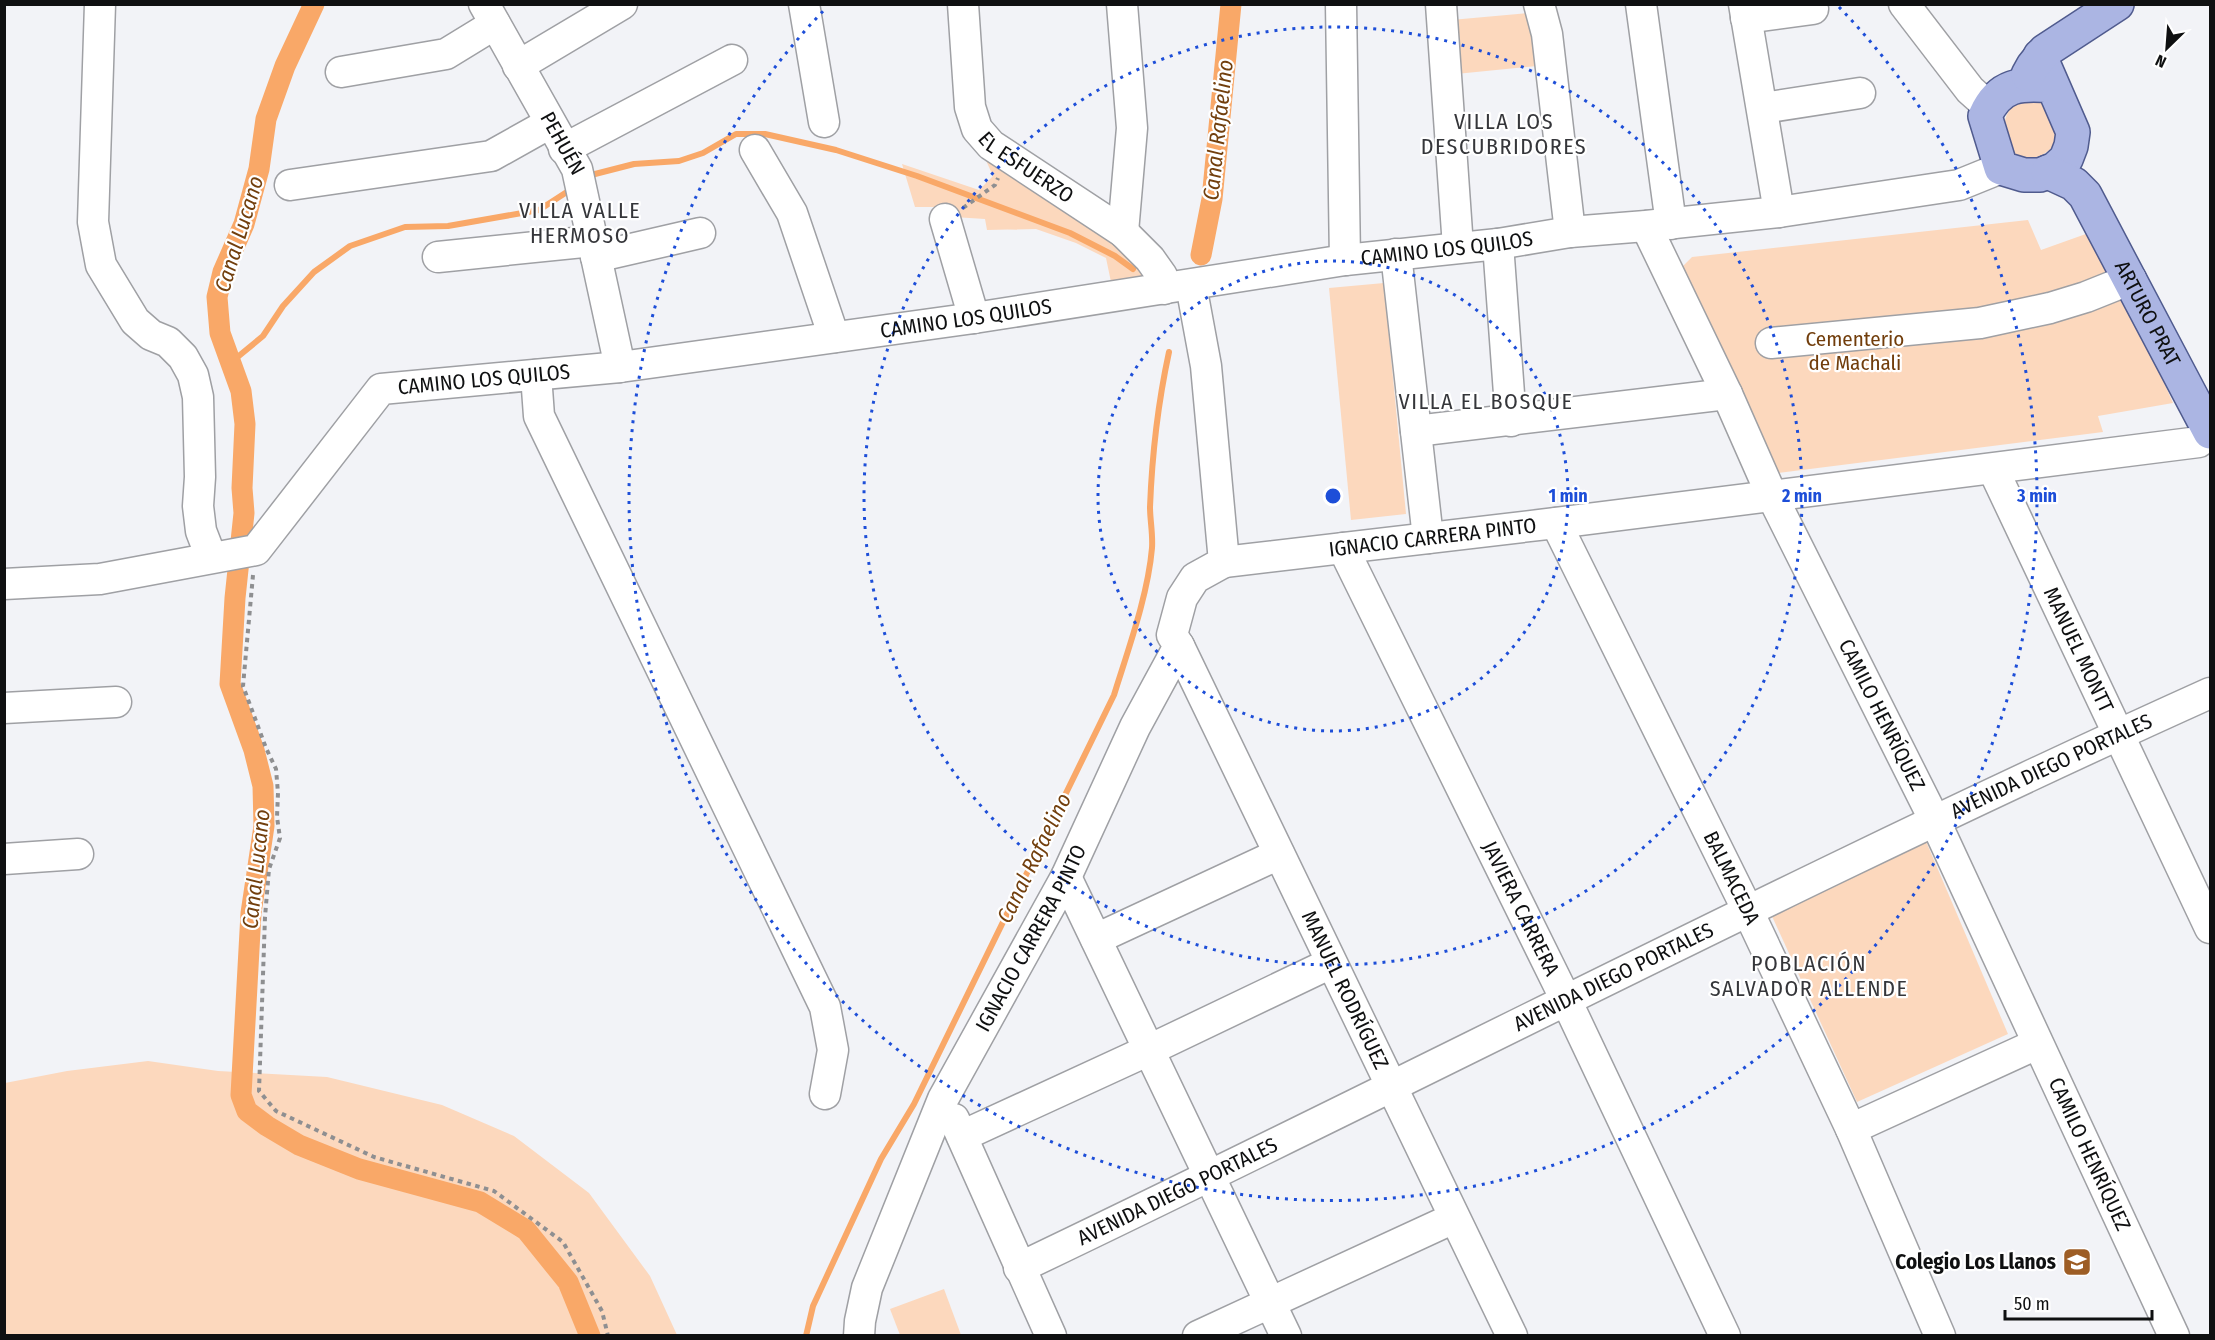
<svg xmlns="http://www.w3.org/2000/svg" width="2215" height="1340" font-family="'Fira Sans Condensed',sans-serif">
  <style>
    .green { fill: #fcd8bd }
    .lines { fill: none; stroke-linecap: round; stroke-linejoin: round }
    .stream { stroke: #f9a868; stroke-width: 6 }
    .canal { stroke: #f9a868; stroke-width: 21 }
    .minor-casing { stroke: #9fa0a4; stroke-width: 33 }
    .major-casing { stroke: #505b8e; stroke-width: 36 }
    .path { stroke: #8e8f91; stroke-width: 4; stroke-dasharray: 4.5 4.5; stroke-linecap: butt }
    .minor { stroke: #fff; stroke-width: 30 }
    .major { stroke: #abb5e3; stroke-width: 33 }
    .ring { fill: none; stroke: #1d4ed8; stroke-width: 3; stroke-dasharray: 3 6 }
    .labels { text-anchor: middle; dominant-baseline: central; stroke-width: 4.5; stroke-linejoin: round; paint-order: stroke }
    .street-label { font-size: 21px; fill: #0f1011; stroke: #fff }
    .park-label { font-size: 21px; fill: #713d0b; stroke: #fff }
    .poi-label { font-size: 21px; font-weight: bold; fill: #0f1011; stroke: #fff; text-anchor: end }
    .neighbourhood-label { font-size: 22px; letter-spacing: 1.5px; fill: #35363a; stroke: #fff }
    .water-label { font-size: 22px; font-style: italic; fill: #723f0d; stroke: #fff }
    .centre { fill: #1d4ed8; stroke: #fff; stroke-width: 3 }
    .ring-label { font-size: 18px; text-anchor: middle; font-weight: bold; fill: #1d4ed8; stroke: #fff; stroke-width: 4.5; stroke-linejoin: round; paint-order: stroke }
  </style>
  <rect width="100%" height="100%" fill="#f2f3f7"/>
  <g class="green">
    <path d="M1530 13 1537 66 1456 74 1451 20Z"/>
    <path d="M2022 99 2038 100 2053 110 2057 141C2046 158 2032 159 2013 160 2004 136 1996 115 2022 99Z"/>
    <path d="M980 147 1126 248 1149 281 1111 282 1106 258 1076 243 1036 229 987 230 985 219 938 216 934 207H915L902 164 979 190 993 176Z"/>
    <path d="M2028 220 2041 250 2097 230 2173 403 2098 416 2103 432 1778 473 1681 268 1692 257Z"/>
    <path d="M1384 283 1406 514 1351 520 1329 288Z"/>
    <path d="M1925 839 2008 1034 1857 1102 1771 914Z"/>
    <path d="M148 1061 218 1071 327 1077 442 1105 514 1136 589 1193 650 1276 677 1335H5V1083L67 1071Z"/>
    <path d="M944 1289 961 1335H900L890 1309Z"/>
  </g>
  <g class="lines">
    <g class="stream">
      <path d="M587 179 595 174 634 164 679 161 703 153 736 134H765L836 150 917 176 1070 233 1115 256 1133 269"/>
      <path d="M229 364 263 336 283 306 314 272 350 246 405 227 448 226 539 210 573 188"/>
      <path d="M806 1336 813 1306 881 1159 914 1104 1114 695C1128 650 1148 595 1152 548 1153 534 1150 520 1150 507 1152 455 1158 403 1169 352"/>
    </g>
    <g class="canal">
      <path d="M314 4 285 66 266 119 259 169 244 224 223 272 217 297 220 333 241 391 245 424 242 488 244 513 235 598 230 684 254 750 263 786 264 826 251 913 241 1095 247 1111 267 1126 299 1145 359 1169 480 1202 526 1230 568 1282 590 1336"/>
      <path d="M1201 255 1212 199 1231 4"/>
    </g>
    <g class="minor-casing">
      <g id="minor">
        <path d="M100 4 93 222 101 265 135 321 151 335 168 342 183 357 193 375 198 397 200 477 198 506 201 531 211 557"/>
        <path id="s1" d="M484 4 577 169 620 367"/>
        <path d="M804 4 824 122"/>
        <path id="s2" d="M963 4 970 107 977 129 991 145 1123 232 1150 259 1162 276 1164 289"/>
        <path d="M1122 4 1132 128 1123 232"/>
        <path d="M1341 4 1345 260"/>
        <path d="M1441 4 1458 247"/>
        <path d="M1539 4 1547 34 1570 232"/>
        <path d="M1641 4 1671 224"/>
        <path d="M1744 4 1779 212"/>
        <path d="M1904 4 1970 90 1989 107"/>
        <path d="M1746 18 1813 9"/>
        <path d="M518 66 622 4"/>
        <path d="M341 72 446 54 495 24"/>
        <path d="M1763 108 1860 93"/>
        <path d="M564 149 732 60"/>
        <path d="M755 150 792 213 834 337"/>
        <path d="M290 185 491 156 550 123"/>
        <path d="M945 219 974 318"/>
        <path id="s3" d="M1646 226 1727 394 1772 496 1935 821 2174 1336"/>
        <path d="M1498 244 1511 421"/>
        <path d="M1396 254 1428 538"/>
        <path d="M438 257 593 241"/>
        <path d="M596 257 700 233"/>
        <path d="M1771 343 1980 323 2050 308 2086 297 2131 279"/>
        <path d="M536 375 539 416 825 1007 833 1050 825 1094"/>
        <path d="M1416 431 1727 394"/>
        <path id="s4" d="M1993 469 2210 928"/>
        <path id="s5" d="M1556 523 1748 911 1851 1129 1940 1336"/>
        <path id="s6" d="M1343 548 1566 1000 1725 1336"/>
        <path id="s7" d="M1224 562 1556 523 2199 442 2210 432"/>
        <path id="s8" d="M4 584 100 579 256 550 381 389 620 367 974 318 1345 260 1498 244 1570 232 1646 226 1779 212 1959 185 2001 168"/>
        <path id="s9" d="M1179 646 1512 1336"/>
        <path d="M4 708 116 702"/>
        <path d="M4 859 78 854"/>
        <path d="M1066 877 1286 1336"/>
        <path d="M1096 939 1279 854"/>
        <path d="M954 1119 1051 1336"/>
        <path d="M1851 1129 2037 1044"/>
        <path d="M962 1136 1149 1050 1331 963"/>
        <path id="s10" d="M1019 1268C1417 1078 1808 874 2210 693"/>
        <path id="s11" d="M859 1336 860 1321 867 1288 943 1099 1066 877 1135 727 1179 646 1172 635 1182 598 1195 578 1224 562 1206 366 1191 285"/>
        <path d="M1198 1336 1454 1218"/>
      </g>
    </g>
    <g class="major-casing">
      <g id="major">
        <path d="M2040 56 2073 132 2071 146 2066 159 2055 169 2040 175H2024L2001 168 1985 116C1999 84 2021 83 2052 86"/>
        <path d="M2028 75 2033 66 2045 51 2117 4"/>
        <path id="s12" d="M2048 172 2074 184 2085 195 2210 432"/>
      </g>
    </g>
    <g class="path">
      <path d="M963 208 995 185 998 178"/>
      <path d="M253 575 243 686 266 748 276 769 278 793 277 817 280 838 269 869 265 917 259 1091 276 1111 374 1157 494 1191 563 1242 602 1311 608 1336"/>
    </g>
    <use href="#minor" class="minor"/>
    <use href="#major" class="major"/>
  </g>
  <g class="ring">
    <circle cx="1333" cy="496" r="235"/>
    <circle cx="1333" cy="496" r="469"/>
    <path d="M1839 7A704 704 0 1 1 827 7"/>
  </g>
  <defs>
    <g id="school-square" transform="scale(1.5)"><rect x="-9" y="-9" width="18" height="18" rx="4" fill="#9d5d25" stroke="#fff"/><path d="M0-5L7-2L0 1L-7-2ZM-4 1L0 2.5L4 1V4Q0 6-4 4Z" fill="#fff"/></g>
  </defs>
  <g fill-rule="evenodd">
    <use href="#school-square" x="2077" y="1262"/>
  </g>
  <g class="labels">
    <g class="street-label">
      <text stroke="none"><textPath href="#s1" startOffset="160">PEHUÉN</textPath></text>
      <text stroke="none"><textPath href="#s2" startOffset="189">EL ESFUERZO</textPath></text>
      <text stroke="none"><textPath href="#s8" startOffset="1534">CAMINO LOS QUILOS</textPath></text>
      <text stroke="none"><textPath href="#s12" startOffset="178">ARTURO PRAT</textPath></text>
      <text stroke="none"><textPath href="#s8" startOffset="1048">CAMINO LOS QUILOS</textPath></text>
      <text stroke="none"><textPath href="#s8" startOffset="562">CAMINO LOS QUILOS</textPath></text>
      <text stroke="none"><textPath href="#s7" startOffset="210">IGNACIO CARRERA PINTO</textPath></text>
      <text stroke="none"><textPath href="#s4" startOffset="200">MANUEL MONTT</textPath></text>
      <text stroke="none"><textPath href="#s3" startOffset="543">CAMILO HENRÍQUEZ</textPath></text>
      <text stroke="none"><textPath href="#s10" startOffset="1148">AVENIDA DIEGO PORTALES</textPath></text>
      <text stroke="none"><textPath href="#s5" startOffset="396">BALMACEDA</textPath></text>
      <text stroke="none"><textPath href="#s6" startOffset="402">JAVIERA CARRERA</textPath></text>
      <text stroke="none"><textPath href="#s11" startOffset="436">IGNACIO CARRERA PINTO</textPath></text>
      <text stroke="none"><textPath href="#s10" startOffset="662">AVENIDA DIEGO PORTALES</textPath></text>
      <text stroke="none"><textPath href="#s9" startOffset="382">MANUEL RODRÍGUEZ</textPath></text>
      <text stroke="none"><textPath href="#s3" startOffset="1029">CAMILO HENRÍQUEZ</textPath></text>
      <text stroke="none"><textPath href="#s10" startOffset="176">AVENIDA DIEGO PORTALES</textPath></text>
    </g>
    <g class="park-label">
      <text x="1855" y="339">Cementerio<tspan x="1855" dy="24">de Machali</tspan></text>
    </g>
    <g class="poi-label">
      <text x="2056" y="1262">Colegio Los Llanos</text>
    </g>
    <g class="neighbourhood-label">
      <text x="1504" y="121">VILLA LOS<tspan x="1504" dy="25">DESCUBRIDORES</tspan></text>
      <text x="580" y="210">VILLA VALLE<tspan x="580" dy="25">HERMOSO</tspan></text>
      <text x="1486" y="401">VILLA EL BOSQUE</text>
      <text x="1809" y="963">POBLACIÓN<tspan x="1809" dy="25">SALVADOR ALLENDE</tspan></text>
    </g>
    <g class="water-label">
      <text transform="translate(1218 130) rotate(-84)">Canal Rafaelino</text>
      <text transform="translate(239 234) rotate(-73)">Canal Lucano</text>
      <text transform="translate(1034 858) rotate(-64)">Canal Rafaelino</text>
      <text transform="translate(256 869) rotate(-84)">Canal Lucano</text>
    </g>
  </g>
  <circle cx="1333" cy="496" r="9" class="centre"/>
  <g class="ring-label">
    <text x="1568" y="502">1 min</text>
    <text x="1802" y="502">2 min</text>
    <text x="2037" y="502">3 min</text>
  </g>
  <rect width="2215" height="1340" fill="none" stroke="#0f1011" stroke-width="12"/>
  <g transform="translate(2167 48) rotate(205)" stroke="#ffffff" stroke-width="4.5" paint-order="stroke">
  <path d="M0-4.5L10 22L0 15L-10 22Z" fill="#0f1011"/>
  <text y="-9" font-size="16" font-weight="bold" text-anchor="middle" fill="#0f1011">N</text>
  </g>
  <path d="M2005 1310v9h147v-9" fill="none" stroke="#0f1011" stroke-width="3"/>
  <text x="2014" y="1310" font-size="18" fill="#0f1011" stroke="#ffffff" stroke-width="4.5" paint-order="stroke">50 m</text>
</svg>
